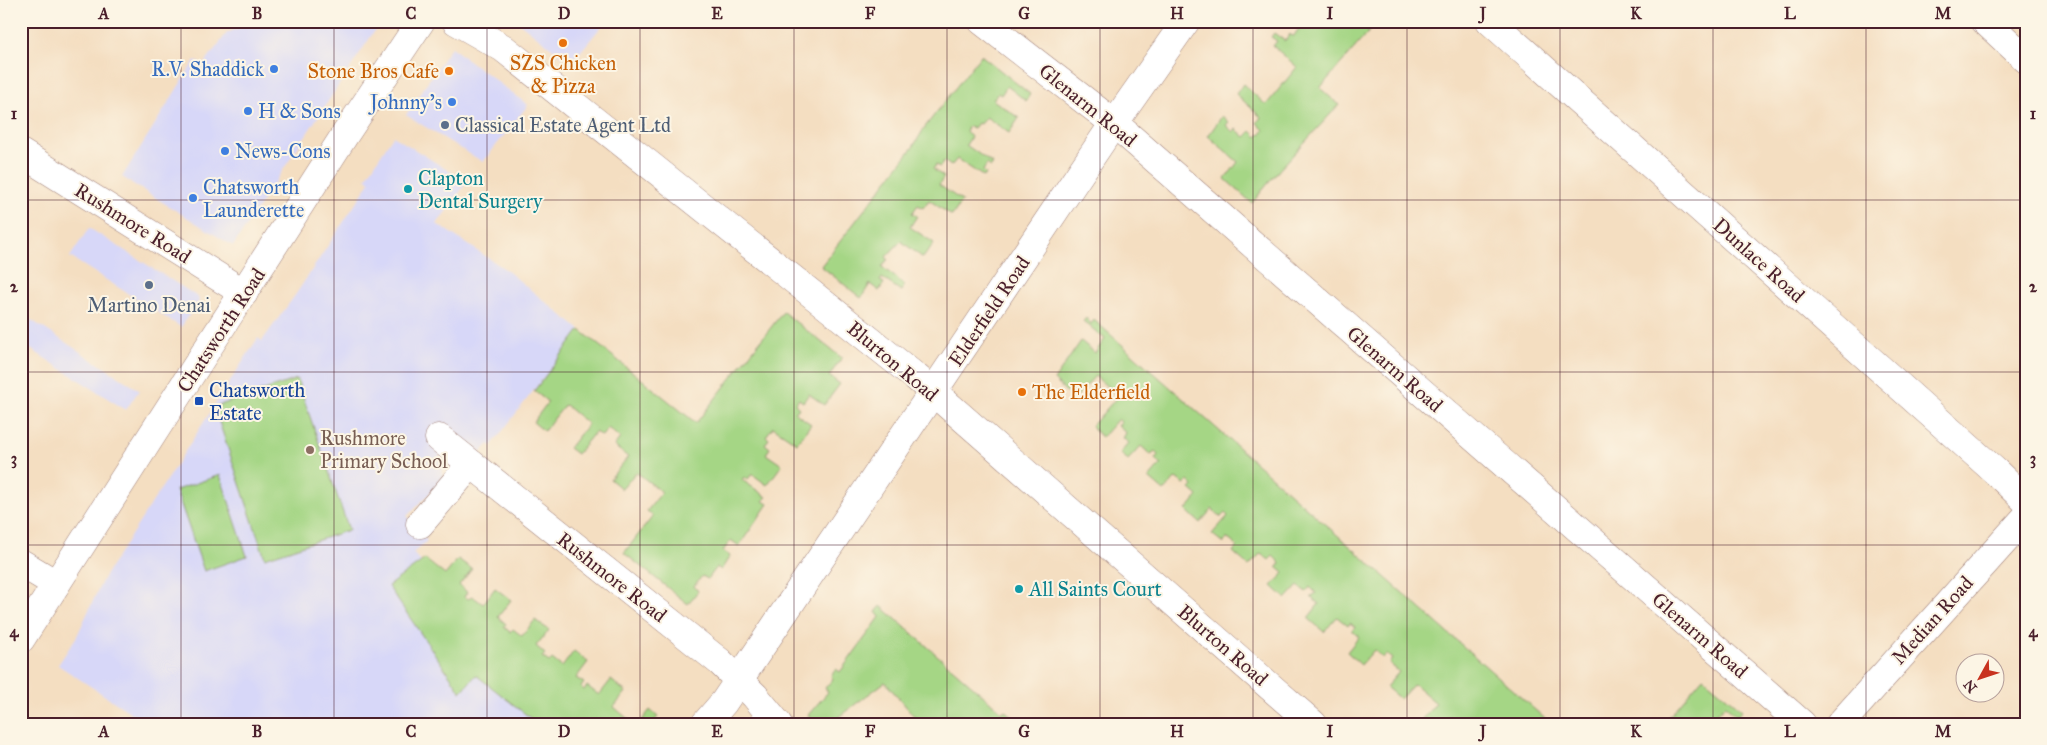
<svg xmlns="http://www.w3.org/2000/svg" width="2047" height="745" font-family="'IM FELL Great Primer',serif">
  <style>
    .built { fill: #d7d7f8 }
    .green { fill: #a5d685; stroke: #787a58 }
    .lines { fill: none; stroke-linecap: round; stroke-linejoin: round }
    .street-casing { stroke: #9f7e76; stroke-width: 29 }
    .secondary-casing { stroke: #9f7e76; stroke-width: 29 }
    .street { stroke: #fff; stroke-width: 28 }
    .secondary { stroke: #fff; stroke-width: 28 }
    .grid { fill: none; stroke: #4a1f2b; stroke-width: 1; stroke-opacity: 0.55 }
    .food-dot { fill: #e8710a; stroke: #fcf5e5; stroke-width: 2 }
    .shop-dot { fill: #3f7fe0; stroke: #fcf5e5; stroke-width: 2 }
    .service-dot { fill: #5c6f8a; stroke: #fcf5e5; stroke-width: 2 }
    .culture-dot { fill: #0f9aa8; stroke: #fcf5e5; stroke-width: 2 }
    .transit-dot { fill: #1a4fb4; stroke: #fcf5e5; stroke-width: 2 }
    .education-dot { fill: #8d6e63; stroke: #fcf5e5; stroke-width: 2 }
    .labels { text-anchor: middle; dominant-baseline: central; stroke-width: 4; stroke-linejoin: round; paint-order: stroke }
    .food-label { font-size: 20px; fill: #c56008; stroke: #fcf5e5 }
    .shop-label { font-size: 20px; fill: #366cbe; stroke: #fcf5e5; text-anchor: start }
    .street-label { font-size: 20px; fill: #4a1f2b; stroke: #fcf5e5 }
    .service-label { font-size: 20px; fill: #4e5e75; stroke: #fcf5e5; text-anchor: start }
    .culture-label { font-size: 20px; fill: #0d838f; stroke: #fcf5e5; text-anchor: start }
    .transit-label { font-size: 20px; fill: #164399; stroke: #fcf5e5; text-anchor: start }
    .education-label { font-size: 20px; fill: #785e54; stroke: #fcf5e5; text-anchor: start }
    .neatline { fill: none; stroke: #4a1f2b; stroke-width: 2 }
    .grid-label { font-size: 16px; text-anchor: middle; font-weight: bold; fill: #4a1f2b }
  </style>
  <rect width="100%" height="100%" fill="#fcf5e5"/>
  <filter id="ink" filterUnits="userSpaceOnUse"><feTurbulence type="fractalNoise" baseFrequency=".02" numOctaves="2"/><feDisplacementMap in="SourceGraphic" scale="10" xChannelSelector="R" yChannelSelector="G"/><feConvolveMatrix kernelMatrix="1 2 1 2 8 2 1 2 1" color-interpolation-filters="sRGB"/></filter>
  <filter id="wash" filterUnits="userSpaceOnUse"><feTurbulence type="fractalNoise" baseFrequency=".0096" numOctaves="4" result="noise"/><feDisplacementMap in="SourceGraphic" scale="20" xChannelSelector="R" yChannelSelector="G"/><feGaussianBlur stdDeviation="1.12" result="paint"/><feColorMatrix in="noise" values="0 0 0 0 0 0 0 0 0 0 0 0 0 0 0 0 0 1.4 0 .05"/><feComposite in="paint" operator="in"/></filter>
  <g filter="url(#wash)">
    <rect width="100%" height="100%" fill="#f4dec1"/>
    <g class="built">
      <path d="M255 21H381L233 246 122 177 195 60 203 65 227 33Z"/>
      <path d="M517 21H606L571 63Z"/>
      <path d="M451 47 528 105 483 162 406 115Z"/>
      <path d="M393 136 467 182 437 224 505 269 580 330 491 446 489 444 480 453 447 428 440 456 443 464 442 481 407 516 427 541 413 553 421 562 388 586 460 691 476 675 538 724H148L58 665 77 636 103 579 258 338 262 341 296 294 370 182 366 178Z"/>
      <path d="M89 228 198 297 199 301 181 327 70 257Z"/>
      <path d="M31 320 139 390 126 410 21 343V335Z"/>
    </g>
    <g class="green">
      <path d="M1299 21H1378L1320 88 1339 105 1280 169 1252 203 1225 179 1238 162 1208 136 1222 116 1229 122 1226 125 1233 132 1236 129 1245 137 1251 131 1257 137 1264 130 1257 123 1261 117 1236 94 1243 84 1266 105 1297 67 1273 46 1277 41 1271 37 1274 33 1285 41 1290 34 1293 37 1300 27 1296 25Z"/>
      <path d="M981 55 1030 94 1026 101 1007 86 1001 95 998 93 993 100 1019 118 1009 133 986 117 980 124 978 123 974 128 969 126 966 131 971 137 966 145 993 164 991 167 987 164 983 171 986 174 984 177 957 159 951 166 944 161 940 167 936 165 933 169 944 177 939 185 962 201 952 216 929 200 923 208 918 205 912 213 917 216 910 227 934 243 923 258 901 241 886 257 888 259 882 267 905 285 901 291 882 278 880 281 884 283 879 291 870 284 861 298 821 266 913 147 925 127Z"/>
      <path d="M783 312 842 358 829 376 840 384 824 405 809 394 803 402 799 399 795 404 799 408 795 413 811 424 797 443 773 427 766 436 769 439 765 444 770 448 766 454 782 465 767 485 752 474 748 479 744 477 742 480 767 497 763 501 768 504 739 546 731 540 723 551 730 556 721 570 717 567 708 579 702 576 694 586 698 591 688 604 624 553 653 516 647 511 662 492 636 472 622 489 610 479 628 457 614 446 620 438 608 428 602 436 595 432 577 454 569 448 588 424 565 405 544 431 533 422 548 402 534 391 580 330 696 423Z"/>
      <path d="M1086 318 1091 324 1094 320 1551 724H1458L1450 716 1443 724H1428L1422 719 1436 703 1414 684 1400 699 1386 687 1399 672 1389 663 1392 659 1386 654 1383 658 1374 650 1361 665 1347 652 1359 637 1352 631 1355 627 1350 623 1348 626 1337 617 1324 632 1308 618 1319 604 1311 597 1316 593 1310 587 1306 592 1298 586 1286 599 1272 586 1284 573 1277 567 1280 563 1273 556 1269 560 1261 553 1249 566 1233 552 1237 546 1227 538 1223 543 1212 534 1228 516 1225 513 1221 517 1212 509 1200 523 1186 510 1198 496 1190 489 1193 486 1188 481 1184 484 1176 478 1164 491 1149 478 1161 464 1155 459 1158 455 1155 452 1151 455 1141 446 1128 460 1120 453 1129 443 1123 438 1126 433 1118 426 1121 422 1118 419 1102 437 1091 427 1118 396 1095 376 1074 399 1054 380 1081 341 1095 353 1105 339 1083 321Z"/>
      <path d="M297 379 349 530 265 558 214 407Z"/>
      <path d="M220 475 247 556 204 571 176 490Z"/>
      <path d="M425 559 445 575 458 559 472 569 459 585 467 592 464 597 469 599 472 596 483 604 495 588 511 600 498 617 506 624 504 627 510 632 513 629 522 636 535 620 549 630 536 646 545 654 542 657 549 662 552 659 562 667 574 651 588 662 576 678 584 683 581 687 584 690 587 686 599 695 611 680 626 692 614 707 634 724H538L476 675 461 692 388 586Z"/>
      <path d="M881 606 1002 712 1005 710 1018 724H921L885 682 829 724H815L808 715 828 692 825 688 833 679 831 676 836 669 840 672 880 617 876 612Z"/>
      <path d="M1703 677 1742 710 1737 716 1725 705 1715 716 1723 724H1663Z"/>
      <path d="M650 710 658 717 655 720 659 724H639Z"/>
    </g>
  </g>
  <g filter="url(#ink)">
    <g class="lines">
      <g class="street-casing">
        <g id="street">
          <path d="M456 21 503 48 916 377 1313 724"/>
          <path d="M982 21 1115 124 1802 724"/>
          <path d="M1490 21 1996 472 2026 501"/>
          <path d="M1985 21 2026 59"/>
          <path d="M21 153 244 293"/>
          <path d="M439 438 720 662 755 696 778 724"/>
          <path d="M420 524 471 464"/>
          <path d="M21 563 56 584"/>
          <path d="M705 724 724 702 1106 135 1186 21"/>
        </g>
      </g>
      <g class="secondary-casing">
        <g id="secondary">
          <path d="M21 639 346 133 421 21"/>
          <path d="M1840 724 2026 517"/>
        </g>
      </g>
      <use href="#street" class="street"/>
      <use href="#secondary" class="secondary"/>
    </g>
  </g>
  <path class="grid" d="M181 21V724M334 21V724M487 21V724M640 21V724M794 21V724M947 21V724M1100 21V724M1253 21V724M1407 21V724M1560 21V724M1713 21V724M1866 21V724M21 200H2026M21 372H2026M21 545H2026"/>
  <g class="food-dot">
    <circle cx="563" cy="43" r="5"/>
    <circle cx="449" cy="71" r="5"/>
    <circle cx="1022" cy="392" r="5"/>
  </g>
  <g class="shop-dot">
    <circle cx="274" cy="69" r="5"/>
    <circle cx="452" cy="102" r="5"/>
    <circle cx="248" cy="111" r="5"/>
    <circle cx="225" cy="151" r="5"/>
    <circle cx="193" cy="198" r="5"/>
  </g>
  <g class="service-dot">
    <circle cx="445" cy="125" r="5"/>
    <circle cx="149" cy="285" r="5"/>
  </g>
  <g class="culture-dot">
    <circle cx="408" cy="189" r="5"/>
    <circle cx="1019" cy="589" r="5"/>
  </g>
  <rect class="transit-dot" x="194" y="396" width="10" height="10" rx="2.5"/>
  <circle class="education-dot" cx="310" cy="450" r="5"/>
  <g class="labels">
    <g class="food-label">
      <text x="563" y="63">SZS Chicken<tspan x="563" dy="23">&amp; Pizza</tspan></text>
      <text x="439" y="71" text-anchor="end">Stone Bros Cafe</text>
      <text x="1032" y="392" text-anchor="start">The Elderfield</text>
    </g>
    <g class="shop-label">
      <text x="264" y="69" text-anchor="end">R.V. Shaddick</text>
      <text x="442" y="102" text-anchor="end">Johnny's</text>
      <text x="258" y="111">H &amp; Sons</text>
      <text x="235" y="151">News-Cons</text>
      <text x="203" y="187">Chatsworth<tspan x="203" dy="23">Launderette</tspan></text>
    </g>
    <g class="street-label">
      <text transform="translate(1088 105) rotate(39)">Glenarm Road</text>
      <text transform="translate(133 223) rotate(32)">Rushmore Road</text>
      <text transform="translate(1759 260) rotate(42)">Dunlace Road</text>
      <text transform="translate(989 311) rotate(-56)">Elderfield Road</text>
      <text transform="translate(221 330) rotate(-57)">Chatsworth Road</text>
      <text transform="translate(893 361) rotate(40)">Blurton Road</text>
      <text transform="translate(1395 369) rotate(41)">Glenarm Road</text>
      <text transform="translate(612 577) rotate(38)">Rushmore Road</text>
      <text transform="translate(1932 620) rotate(-48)">Median Road</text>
      <text transform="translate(1700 635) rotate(41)">Glenarm Road</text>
      <text transform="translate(1223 645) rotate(41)">Blurton Road</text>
    </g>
    <g class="service-label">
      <text x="455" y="125">Classical Estate Agent Ltd</text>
      <text x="149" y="305" text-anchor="middle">Martino Denai</text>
    </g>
    <g class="culture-label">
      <text x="418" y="178">Clapton<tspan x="418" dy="23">Dental Surgery</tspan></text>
      <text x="1029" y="589">All Saints Court</text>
    </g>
    <g class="transit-label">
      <text x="209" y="390">Chatsworth<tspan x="209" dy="23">Estate</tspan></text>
    </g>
    <g class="education-label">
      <text x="320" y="438">Rushmore<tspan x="320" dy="23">Primary School</tspan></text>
    </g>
  </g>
  <rect width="2047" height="745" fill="none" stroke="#fcf5e5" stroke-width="55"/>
  <g transform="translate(1980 678) rotate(230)"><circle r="24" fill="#fcf5e5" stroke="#b59f9b"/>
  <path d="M0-4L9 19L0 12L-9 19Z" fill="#c8321e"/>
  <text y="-8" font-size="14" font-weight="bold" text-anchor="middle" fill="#4a1f2b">N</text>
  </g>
  <rect x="28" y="28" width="1992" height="690" class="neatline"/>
  <g class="grid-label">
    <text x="104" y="19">A</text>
    <text x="257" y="19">B</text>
    <text x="411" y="19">C</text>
    <text x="564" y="19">D</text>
    <text x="717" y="19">E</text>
    <text x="870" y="19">F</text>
    <text x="1024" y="19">G</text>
    <text x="1177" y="19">H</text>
    <text x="1330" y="19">I</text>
    <text x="1483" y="19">J</text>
    <text x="1636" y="19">K</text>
    <text x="1790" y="19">L</text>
    <text x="1943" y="19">M</text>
    <text x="14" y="119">1</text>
    <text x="2033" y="119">1</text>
    <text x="14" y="292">2</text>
    <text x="2033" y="292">2</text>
    <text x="14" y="464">3</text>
    <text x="2033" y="464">3</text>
    <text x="14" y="637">4</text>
    <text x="2033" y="637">4</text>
    <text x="104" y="737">A</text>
    <text x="257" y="737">B</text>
    <text x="411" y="737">C</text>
    <text x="564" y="737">D</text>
    <text x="717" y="737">E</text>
    <text x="870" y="737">F</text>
    <text x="1024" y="737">G</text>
    <text x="1177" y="737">H</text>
    <text x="1330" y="737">I</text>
    <text x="1483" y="737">J</text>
    <text x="1636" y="737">K</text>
    <text x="1790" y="737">L</text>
    <text x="1943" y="737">M</text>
  </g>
</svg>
